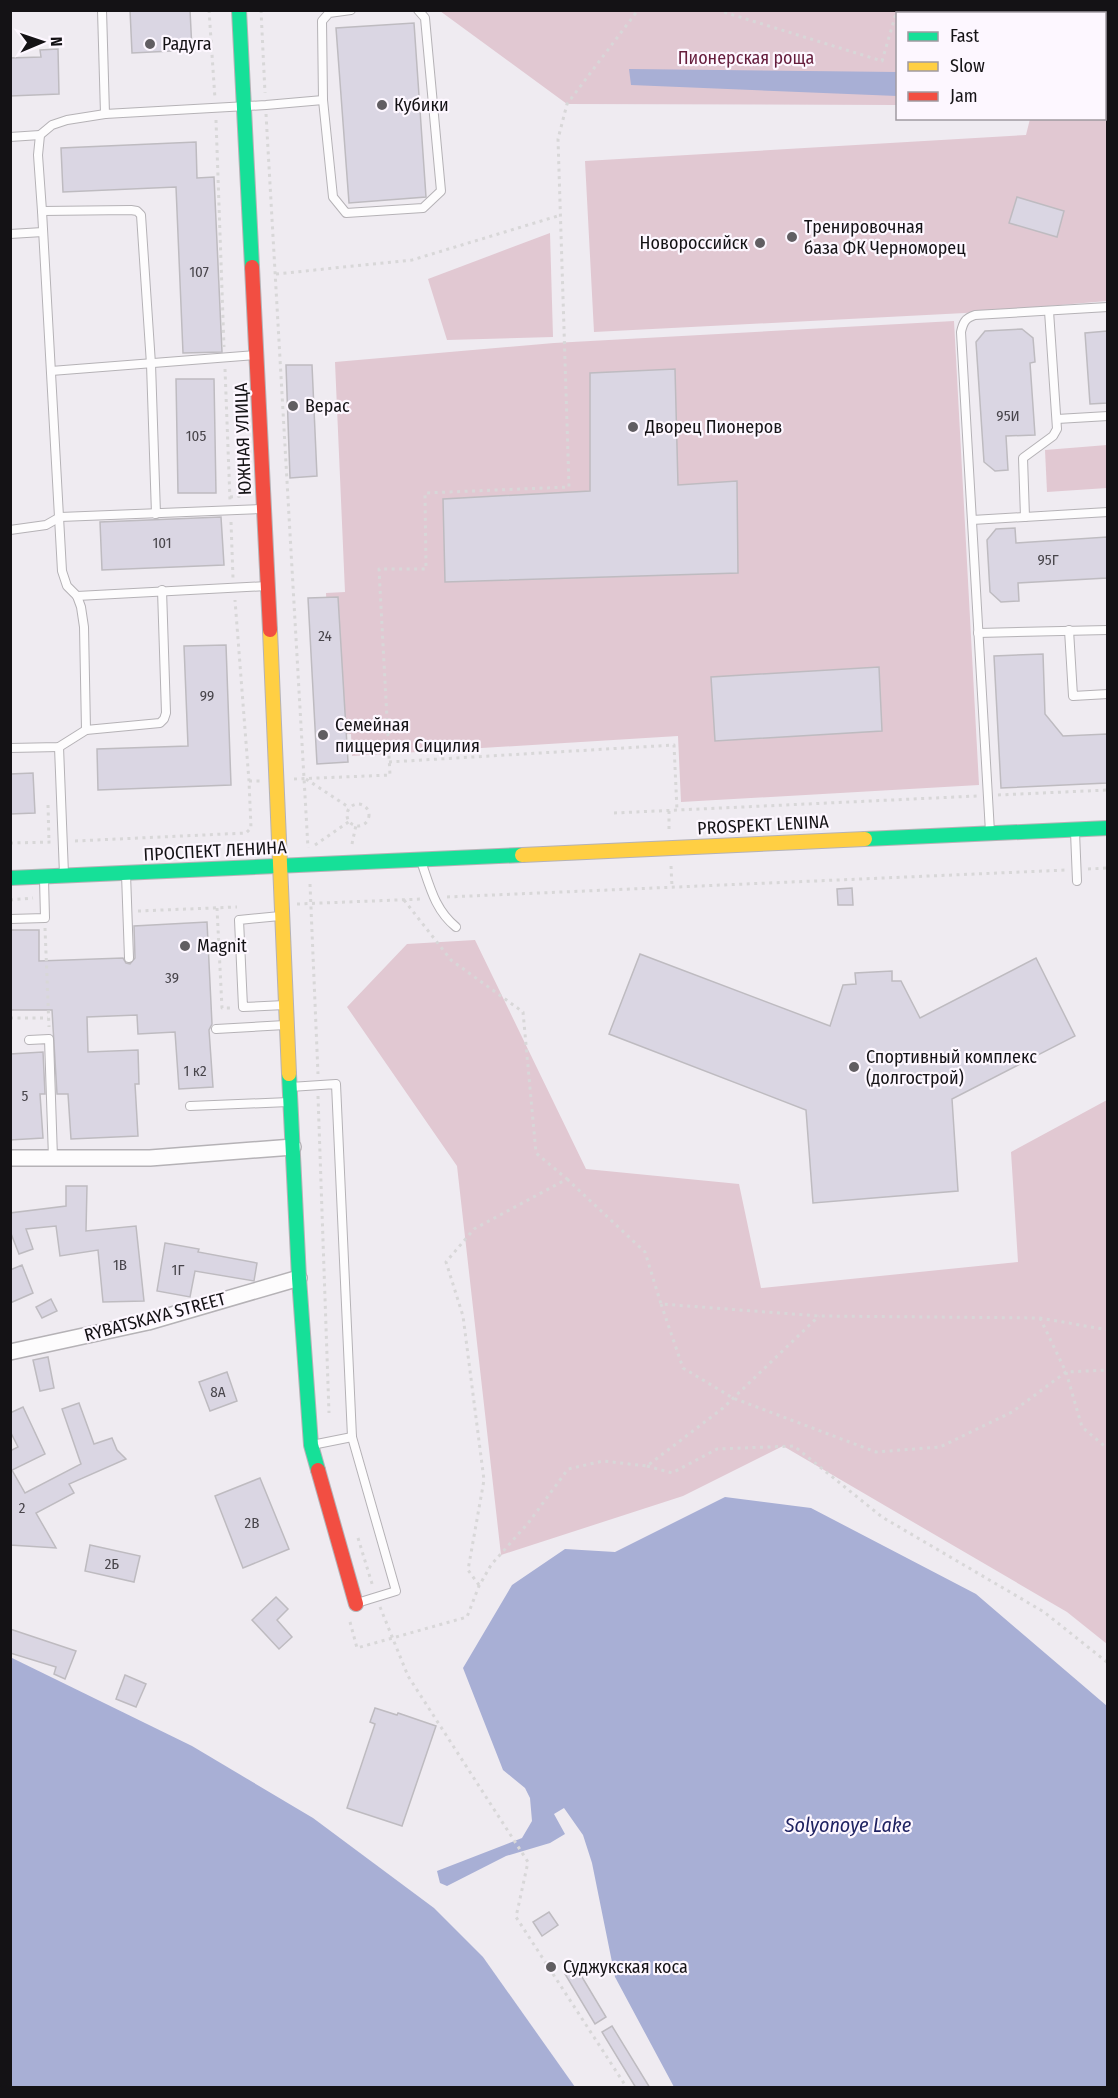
<svg xmlns="http://www.w3.org/2000/svg" width="1118" height="2098" font-family="'Fira Sans Condensed',sans-serif">
  <style>
    .green { fill: #e1c8d2 }
    .water { fill: #a8afd5 }
    .building { fill: #dad6e3; stroke: #bebbc0; stroke-width: 1.5 }
    .lines { fill: none; stroke-linecap: round; stroke-linejoin: round }
    .lane-casing { stroke: #b5b2b6; stroke-width: 10 }
    .street-casing { stroke: #b5b2b6; stroke-width: 18 }
    .fast-casing { stroke: #b5b2b6; stroke-width: 16 }
    .slow-casing { stroke: #b5b2b6; stroke-width: 16 }
    .jam-casing { stroke: #b5b2b6; stroke-width: 16 }
    .path { stroke: #d8d7d8; stroke-width: 3; stroke-dasharray: 3 4.5; stroke-linecap: butt }
    .lane { stroke: #fdfcfd; stroke-width: 8 }
    .street { stroke: #fdfcfd; stroke-width: 15 }
    .fast { stroke: #16e098; stroke-width: 14 }
    .slow { stroke: #ffcf43; stroke-width: 14 }
    .jam { stroke: #f24e42; stroke-width: 14 }
    .poi-dot { fill: #615e62; stroke: #fdf7ff; stroke-width: 2 }
    .labels { text-anchor: middle; dominant-baseline: central; stroke-width: 4.5; stroke-linejoin: round; paint-order: stroke }
    .number-label { font-size: 15px; fill: #48454b }
    .poi-label { font-size: 18px; fill: #141215; stroke: #fdf7ff; text-anchor: start }
    .park-label { font-size: 18px; fill: #651d3c; stroke: #fdf7ff }
    .street-label { font-size: 18px; fill: #141215; stroke: #fdf7ff }
    .water-label { font-size: 20px; font-style: italic; fill: #1f2261; stroke: #fdf7ff }
  </style>
  <rect width="100%" height="100%" fill="#efebf1"/>
  <g class="green">
    <path d="M440 11H1052L1051 14H898L897 105 567 104Z"/>
    <path d="M1058 11H1107V301L965 313 594 332 585 161 1026 135 1030 119 1104 118V14L1057 13Z"/>
    <path d="M550 233 553 337 447 340 428 279Z"/>
    <path d="M954 321 979 785 681 802 678 736 352 756 351 734 334 735 326 593 345 592 335 362 554 343Z"/>
    <path d="M1107 445V488L1047 492 1045 450Z"/>
    <path d="M475 940 586 1169 739 1184 761 1288 1018 1262 1011 1152 1107 1100V1644L1067 1612 783 1446 683 1496 501 1555 457 1166 347 1007 407 944Z"/>
  </g>
  <g class="water">
    <path d="M629 69 897 72V96L631 85Z"/>
    <path d="M725 1497 811 1508 976 1594 1107 1706V2087H674L615 1977 592 1863 583 1835 564 1808 554 1814 565 1834 550 1843 506 1856 447 1886 440 1883 437 1871 522 1838 532 1821 530 1798 525 1788 503 1770 463 1668 512 1585 565 1549 615 1552Z"/>
    <path d="M10 1657 192 1746 313 1818 434 1908 483 1957 575 2087H11Z"/>
  </g>
  <g class="building">
    <path d="M130 10H190L192 50 132 53Z"/>
    <path d="M414 23 426 197 349 203 336 28Z"/>
    <path d="M58 49 59 94 10 96V58L41 57 40 50Z"/>
    <path d="M196 142 197 178 214 177 222 352 183 353 176 187 63 192 61 148Z"/>
    <path d="M1017 197 1064 211 1057 237 1009 223Z"/>
    <path d="M1022 329 1033 338 1035 362 1030 363 1035 435 1006 436 1008 470 995 471 984 462 976 342 985 331Z"/>
    <path d="M1107 331V403L1090 404 1085 333Z"/>
    <path d="M286 365H312L317 476 290 478Z"/>
    <path d="M675 369 678 485 737 481 738 573 445 582 443 499 590 491V373Z"/>
    <path d="M176 379H214L216 493H178Z"/>
    <path d="M221 517 224 565 102 570 100 522Z"/>
    <path d="M1015 528 1016 543 1107 537V578L1018 583 1019 601 1001 602 990 592 987 540 996 529Z"/>
    <path d="M338 597 348 762 317 764 308 598Z"/>
    <path d="M226 645 231 785 98 790 97 749 188 746 184 646Z"/>
    <path d="M1043 654 1045 714 1063 736 1107 734V783L1001 788 994 656Z"/>
    <path d="M879 667 882 731 715 741 711 677Z"/>
    <path d="M33 773 35 813 10 814V774Z"/>
    <path d="M852 888 853 905H838L837 889Z"/>
    <path d="M207 922 212 1024 209 1030 213 1087 179 1089 175 1032 138 1034 137 1015 87 1017 88 1052 138 1050 139 1084H135L138 1136 71 1139 68 1094H57L52 1010H10V930H39V961L123 958 126 963 130 964 135 958 134 926Z"/>
    <path d="M640 954 830 1026 843 985 856 984 855 973 892 971V981H901L920 1018 1036 958 1075 1036 952 1099 958 1191 813 1203 806 1110 609 1034Z"/>
    <path d="M43 1052 45 1094H40L43 1138 10 1140V1054Z"/>
    <path d="M66 1186H87L86 1231 136 1226 144 1301 103 1302 98 1250 60 1256 56 1226 26 1229 33 1249 19 1254 10 1231V1213L66 1206Z"/>
    <path d="M165 1243 199 1249 198 1252 257 1263 254 1281 195 1271 190 1297 157 1291Z"/>
    <path d="M22 1265 33 1293 10 1303V1270Z"/>
    <path d="M51 1299 57 1311 42 1318 36 1307Z"/>
    <path d="M48 1357 54 1388 40 1391 33 1360Z"/>
    <path d="M227 1372 237 1401 210 1411 199 1382Z"/>
    <path d="M79 1403 94 1444 112 1438 117 1450 126 1459 69 1484 74 1493 36 1513 56 1548 10 1545V1451L18 1447 10 1431V1413L23 1407 45 1454 12 1470 25 1493 81 1464 62 1409Z"/>
    <path d="M260 1478 289 1549 243 1568 215 1496Z"/>
    <path d="M90 1545 140 1556 134 1582 85 1571Z"/>
    <path d="M276 1597 288 1609 277 1620 292 1637 279 1649 252 1620Z"/>
    <path d="M10 1629 76 1651 65 1679 54 1674 56 1667 10 1653Z"/>
    <path d="M125 1675 146 1684 136 1707 116 1699Z"/>
    <path d="M375 1708 397 1715 398 1713 436 1726 402 1826 347 1808 375 1724 370 1722Z"/>
    <path d="M549 1912 558 1925 542 1936 533 1922Z"/>
    <path d="M576 1967 606 2017 595 2024 565 1974Z"/>
    <path d="M612 2026 650 2088H636L602 2032Z"/>
  </g>
  <g class="lines">
    <g class="lane-casing">
      <g id="lane">
        <path d="M102 10 105 114"/>
        <path d="M351 10 329 13 322 21 323 100 333 197 346 213 423 208 441 191 425 18 418 10"/>
        <path d="M10 137 40 135"/>
        <path d="M42 211 131 210 137 211 141 215 151 364 156 514"/>
        <path d="M10 234 43 232"/>
        <path d="M51 371 256 355"/>
        <path d="M1057 419 1108 416"/>
        <path d="M1025 517 1023 458 1053 436 1057 429 1049 311"/>
        <path d="M972 520 1108 512"/>
        <path d="M10 530 46 525 60 517 261 509"/>
        <path d="M77 596 267 586"/>
        <path d="M1069 630 1073 696 1108 694"/>
        <path d="M978 633 1108 630"/>
        <path d="M86 730 84 627 81 607 77 596 67 586 62 571 42 211 38 155 40 135 52 125 67 120 105 114 266 105 323 100"/>
        <path d="M59 747 64 874"/>
        <path d="M10 748 59 747 86 730 160 723 164 719 166 713 162 590"/>
        <path d="M990 832 961 332C963 323 965 318 975 315L1108 307"/>
        <path d="M1075 832 1077 881"/>
        <path d="M421 861C430 887 435 910 456 927"/>
        <path d="M126 874 129 958"/>
        <path d="M280 916 239 920 243 1007 285 1005"/>
        <path d="M10 919 45 918 44 879"/>
        <path d="M216 1029 285 1025"/>
        <path d="M29 1040 49 1039 53 1158"/>
        <path d="M290 1087 336 1084 352 1437 396 1591 357 1603"/>
        <path d="M190 1106 289 1102"/>
        <path d="M312 1445 352 1437"/>
      </g>
    </g>
    <g class="street-casing">
      <g id="street">
        <path d="M10 1158H150L293 1147"/>
        <path d="M10 1352 148 1322 299 1278"/>
      </g>
    </g>
    <g class="fast-casing">
      <g id="fast">
        <path d="M239 10 252 267"/>
        <path d="M865 839 1108 828"/>
        <path d="M10 878 522 855"/>
        <path d="M289 1074 299 1278 311 1445 318 1470"/>
      </g>
    </g>
    <g class="slow-casing">
      <g id="slow">
        <path d="M270 630 289 1074"/>
        <path d="M522 855 865 839"/>
      </g>
    </g>
    <g class="jam-casing">
      <g id="jam">
        <path d="M252 267 270 630"/>
        <path d="M318 1470 356 1604"/>
      </g>
    </g>
    <g class="path">
      <path d="M209 10 215 99"/>
      <path d="M261 10 265 93"/>
      <path d="M717 10 882 61 897 10"/>
      <path d="M1025 14 1026 10"/>
      <path d="M266 114 308 848"/>
      <path d="M216 120 224 347"/>
      <path d="M276 274 412 260 561 215"/>
      <path d="M225 369 230 500"/>
      <path d="M230 497 245 496"/>
      <path d="M231 522 233 578"/>
      <path d="M389 762 674 745 677 810"/>
      <path d="M294 779 390 775 379 569H426L425 493 569 487 558 139 567 104 638 10"/>
      <path d="M306 779 350 808"/>
      <path d="M249 781H261"/>
      <path d="M998 795 1108 790"/>
      <circle cx="358" cy="815" r="11"/>
      <path d="M48 805 49 842"/>
      <path d="M669 811V830"/>
      <path d="M614 813 977 796"/>
      <path d="M75 841 246 833 251 828 249 781 235 600"/>
      <path d="M10 843 53 842"/>
      <path d="M352 844 356 825"/>
      <path d="M315 845 350 821"/>
      <path d="M671 866 672 887"/>
      <path d="M1088 869 1108 868"/>
      <path d="M310 884 318 1074"/>
      <path d="M447 897 1067 870"/>
      <path d="M10 900 33 898"/>
      <path d="M404 900 451 960 523 1012 536 1153 567 1179 474 1229 446 1262 463 1316 484 1480 468 1570 479 1585"/>
      <path d="M297 904 422 899"/>
      <path d="M217 908 222 1008H234"/>
      <path d="M138 911 237 907"/>
      <path d="M45 928 49 1027"/>
      <path d="M10 1018H48"/>
      <path d="M318 1096 329 1413"/>
      <path d="M567 1179 645 1252 661 1304 819 1316 1040 1318 1108 1330"/>
      <path d="M661 1304 683 1368 733 1398 876 1452 940 1447 1012 1412 1066 1372 1108 1370"/>
      <path d="M1040 1318 1066 1372 1082 1427 1108 1449"/>
      <path d="M647 1466 672 1473 717 1449 794 1446 882 1517 1044 1612 1108 1663"/>
      <path d="M358 1538 373 1587"/>
      <path d="M380 1607 408 1676 528 1862 516 1917 627 2088"/>
      <path d="M350 1622 357 1648 467 1617 479 1586 491 1565 529 1522 568 1469 603 1461 647 1466 723 1408 819 1316"/>
    </g>
    <use href="#lane" class="lane"/>
    <use href="#street" class="street"/>
    <use href="#fast" class="fast"/>
    <use href="#slow" class="slow"/>
    <use href="#jam" class="jam"/>
  </g>
  <g class="poi-dot">
    <circle cx="150" cy="44" r="6"/>
    <circle cx="382" cy="105" r="6"/>
    <circle cx="792" cy="237" r="6"/>
    <circle cx="760" cy="243" r="6"/>
    <circle cx="293" cy="406" r="6"/>
    <circle cx="633" cy="427" r="6"/>
    <circle cx="323" cy="735" r="6"/>
    <circle cx="185" cy="946" r="6"/>
    <circle cx="854" cy="1067" r="6"/>
    <circle cx="551" cy="1967" r="6"/>
  </g>
  <g class="labels">
    <g class="number-label">
      <text x="199" y="272">107</text>
      <text x="1008" y="416">95И</text>
      <text x="196" y="436">105</text>
      <text x="162" y="543">101</text>
      <text x="1048" y="560">95Г</text>
      <text x="325" y="636">24</text>
      <text x="207" y="696">99</text>
      <text x="172" y="978">39</text>
      <text x="195" y="1071">1 к2</text>
      <text x="25" y="1096">5</text>
      <text x="120" y="1265">1В</text>
      <text x="178" y="1270">1Г</text>
      <text x="218" y="1392">8А</text>
      <text x="22" y="1508">2</text>
      <text x="252" y="1523">2В</text>
      <text x="112" y="1564">2Б</text>
    </g>
    <g class="poi-label">
      <text x="162" y="44">Радуга</text>
      <text x="394" y="105">Кубики</text>
      <text x="804" y="227">Тренировочная<tspan x="804" dy="21">база ФК Черноморец</tspan></text>
      <text x="748" y="243" text-anchor="end">Новороссийск</text>
      <text x="305" y="406">Верас</text>
      <text x="645" y="427">Дворец Пионеров</text>
      <text x="335" y="725">Семейная<tspan x="335" dy="21">пиццерия Сицилия</tspan></text>
      <text x="197" y="946">Magnit</text>
      <text x="866" y="1057">Спортивный комплекс<tspan x="866" dy="21">(долгострой)</tspan></text>
      <text x="563" y="1967">Суджукская коса</text>
    </g>
    <g class="park-label">
      <text x="746" y="58">Пионерская роща</text>
    </g>
    <g class="street-label">
      <text transform="translate(243 439) rotate(-92)">ЮЖНАЯ УЛИЦА</text>
      <text transform="translate(763 825) rotate(-3)">PROSPEKT LENINA</text>
      <text transform="translate(215 851) rotate(-3)">ПРОСПЕКТ ЛЕНИНА</text>
      <text transform="translate(155 1317) rotate(-15)">RYBATSKAYA STREET</text>
    </g>
    <g class="water-label">
      <text x="848" y="1825">Solyonoye Lake</text>
    </g>
  </g>
  <rect width="1118" height="2098" fill="none" stroke="#141215" stroke-width="24"/>
  <rect x="896" y="12" width="210" height="108" fill="#fdf7ff" stroke="#a09ba1" stroke-width="1.5"/>
  <rect x="908" y="32" width="30" height="9" fill="#16e098" stroke="#a09ba1" stroke-width="1.5"/>
  <text x="950" y="42" font-size="18" fill="#141215">Fast</text>
  <rect x="908" y="62" width="30" height="9" fill="#ffcf43" stroke="#a09ba1" stroke-width="1.5"/>
  <text x="950" y="72" font-size="18" fill="#141215">Slow</text>
  <rect x="908" y="92" width="30" height="9" fill="#f24e42" stroke="#a09ba1" stroke-width="1.5"/>
  <text x="950" y="102" font-size="18" fill="#141215">Jam</text>
  <g transform="translate(42 42) rotate(88)" stroke="#fdf7ff" stroke-width="4.5" paint-order="stroke">
  <path d="M0-4.5L10 22L0 15L-10 22Z" fill="#141215"/>
  <text y="-9" font-size="16" font-weight="bold" text-anchor="middle" fill="#141215">N</text>
  </g>
</svg>
